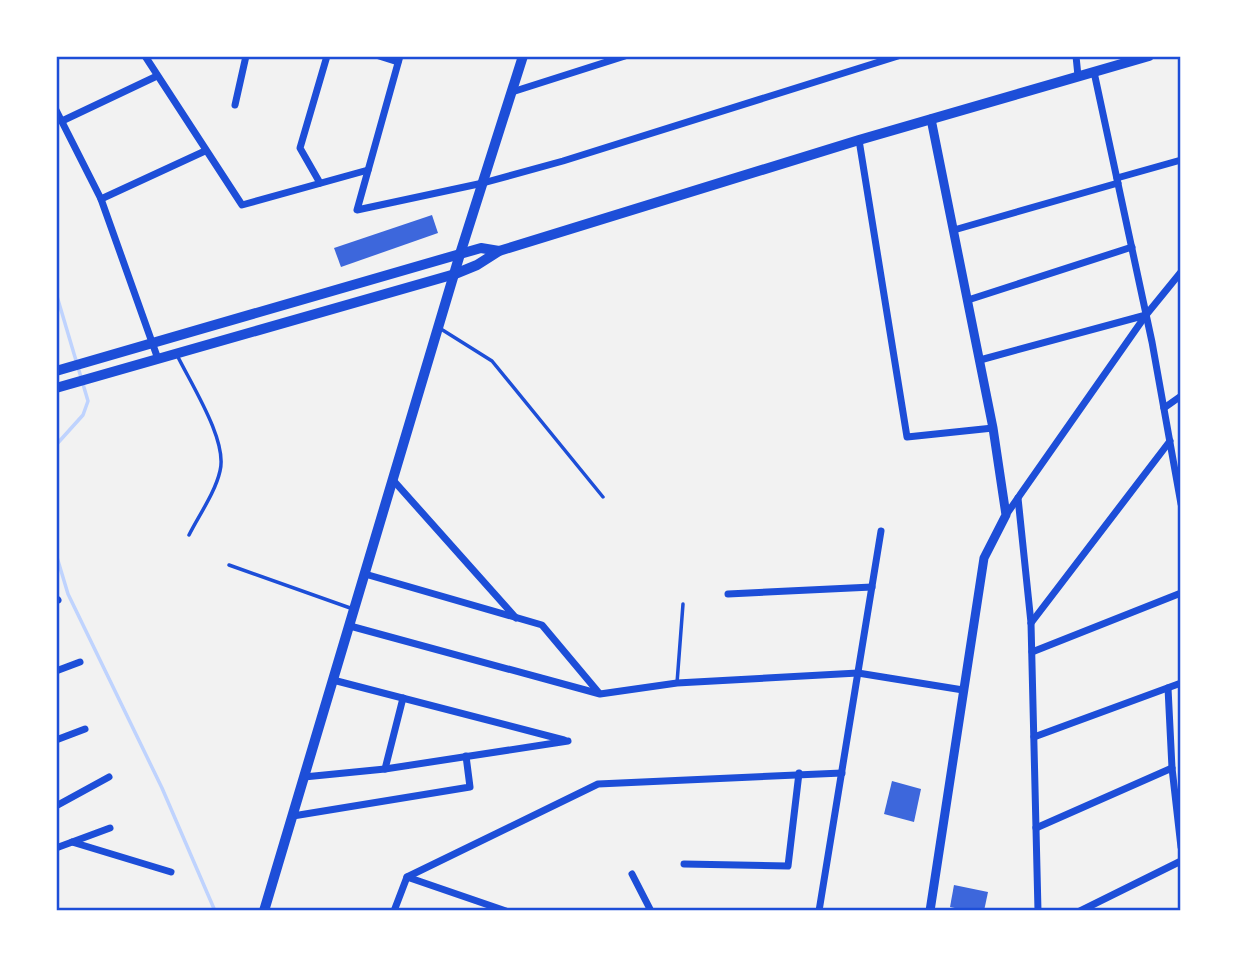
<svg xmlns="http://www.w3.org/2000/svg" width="1237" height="967" font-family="'Fira Sans',sans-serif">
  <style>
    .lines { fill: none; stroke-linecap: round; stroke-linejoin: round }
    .stream { stroke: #bfd3fe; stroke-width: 3.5 }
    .building { fill: #3d67dc }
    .service { stroke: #1d4ed8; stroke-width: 3.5 }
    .minor { stroke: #1d4ed8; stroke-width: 7 }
    .tertiary { stroke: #1d4ed8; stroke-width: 9 }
    .secondary { stroke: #1d4ed8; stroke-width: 10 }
    .primary { stroke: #1d4ed8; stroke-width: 10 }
    .neatline { fill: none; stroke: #1d4ed8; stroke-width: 2.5 }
  </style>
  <rect width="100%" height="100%" fill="#f2f2f2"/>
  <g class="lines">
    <g class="stream">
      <path d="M56 293 88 401 83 415 56 445"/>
      <path d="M56 554 68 594 162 788 215 911"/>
    </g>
  </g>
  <g class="building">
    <path d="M432 215 438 233 341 267 334 248Z"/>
    <path d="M892 781 921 789 914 822 884 814Z"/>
    <path d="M954 885 988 892 984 911H969L950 907Z"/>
  </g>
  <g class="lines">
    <g class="service">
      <path d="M441 329 492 361 603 497"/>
      <path d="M177 355C191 384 228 441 220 471 215 493 199 515 189 535"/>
      <path d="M229 565 353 609"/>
      <path d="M677 683 683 604"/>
    </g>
    <g class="minor">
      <path d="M145 56 242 205 368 170"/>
      <path d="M379 56 398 62"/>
      <path d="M400 56 357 210 483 183 563 161 898 56"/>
      <path d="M1076 56 1078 76"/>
      <path d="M1094 72 1152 342 1181 504"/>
      <path d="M512 92 625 56"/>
      <path d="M235 105 246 56"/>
      <path d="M56 110 101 199 158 359"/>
      <path d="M62 121 157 76"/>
      <path d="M859 140 907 437 993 428"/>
      <path d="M1117 178 1181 160"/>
      <path d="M320 183 300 148 327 56"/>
      <path d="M101 199 205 151"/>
      <path d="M954 230 1118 183"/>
      <path d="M968 300 1132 247"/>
      <path d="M980 360 1146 315"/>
      <path d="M1164 408 1181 396"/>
      <path d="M393 480 516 618"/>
      <path d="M1018 498 1031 623 1038 911"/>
      <path d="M1006 515 1146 315 1181 272"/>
      <path d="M365 574 542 625 599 693"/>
      <path d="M728 594 872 587"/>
      <path d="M56 601 58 600"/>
      <path d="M1031 623 1170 441"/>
      <path d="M350 626 600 694 677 683 858 673 963 690"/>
      <path d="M1032 652 1181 593"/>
      <path d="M56 671 80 662"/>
      <path d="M333 680 564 740"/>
      <path d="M1168 688 1172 768 1181 847"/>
      <path d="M1034 737 1181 683"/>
      <path d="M56 740 85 729"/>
      <path d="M385 769 403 698"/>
      <path d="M304 777 385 769 568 741"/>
      <path d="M56 806 109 777"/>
      <path d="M293 816 470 787 466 756"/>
      <path d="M1036 828 1172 768"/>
      <path d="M72 842 171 872"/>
      <path d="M56 848 110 828"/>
      <path d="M684 864 788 866 799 773"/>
      <path d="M632 874 651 911"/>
      <path d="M407 877 598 784 842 773"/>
      <path d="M394 911 407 877 506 911"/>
      <path d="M819 911 881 531"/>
      <path d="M1080 911 1181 861"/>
    </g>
    <path class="tertiary" d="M930 911 984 558 1006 515 993 428 931 119"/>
    <path class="secondary" d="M264 911 460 254 523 56"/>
    <g class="primary">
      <path d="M56 371 460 254 481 248 499 251"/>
      <path d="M56 388 455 274 477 265 499 251 859 140 1149 56"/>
    </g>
  </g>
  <rect width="1237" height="967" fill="none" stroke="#ffffff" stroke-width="116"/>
  <rect x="58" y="58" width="1121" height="851" class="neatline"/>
</svg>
